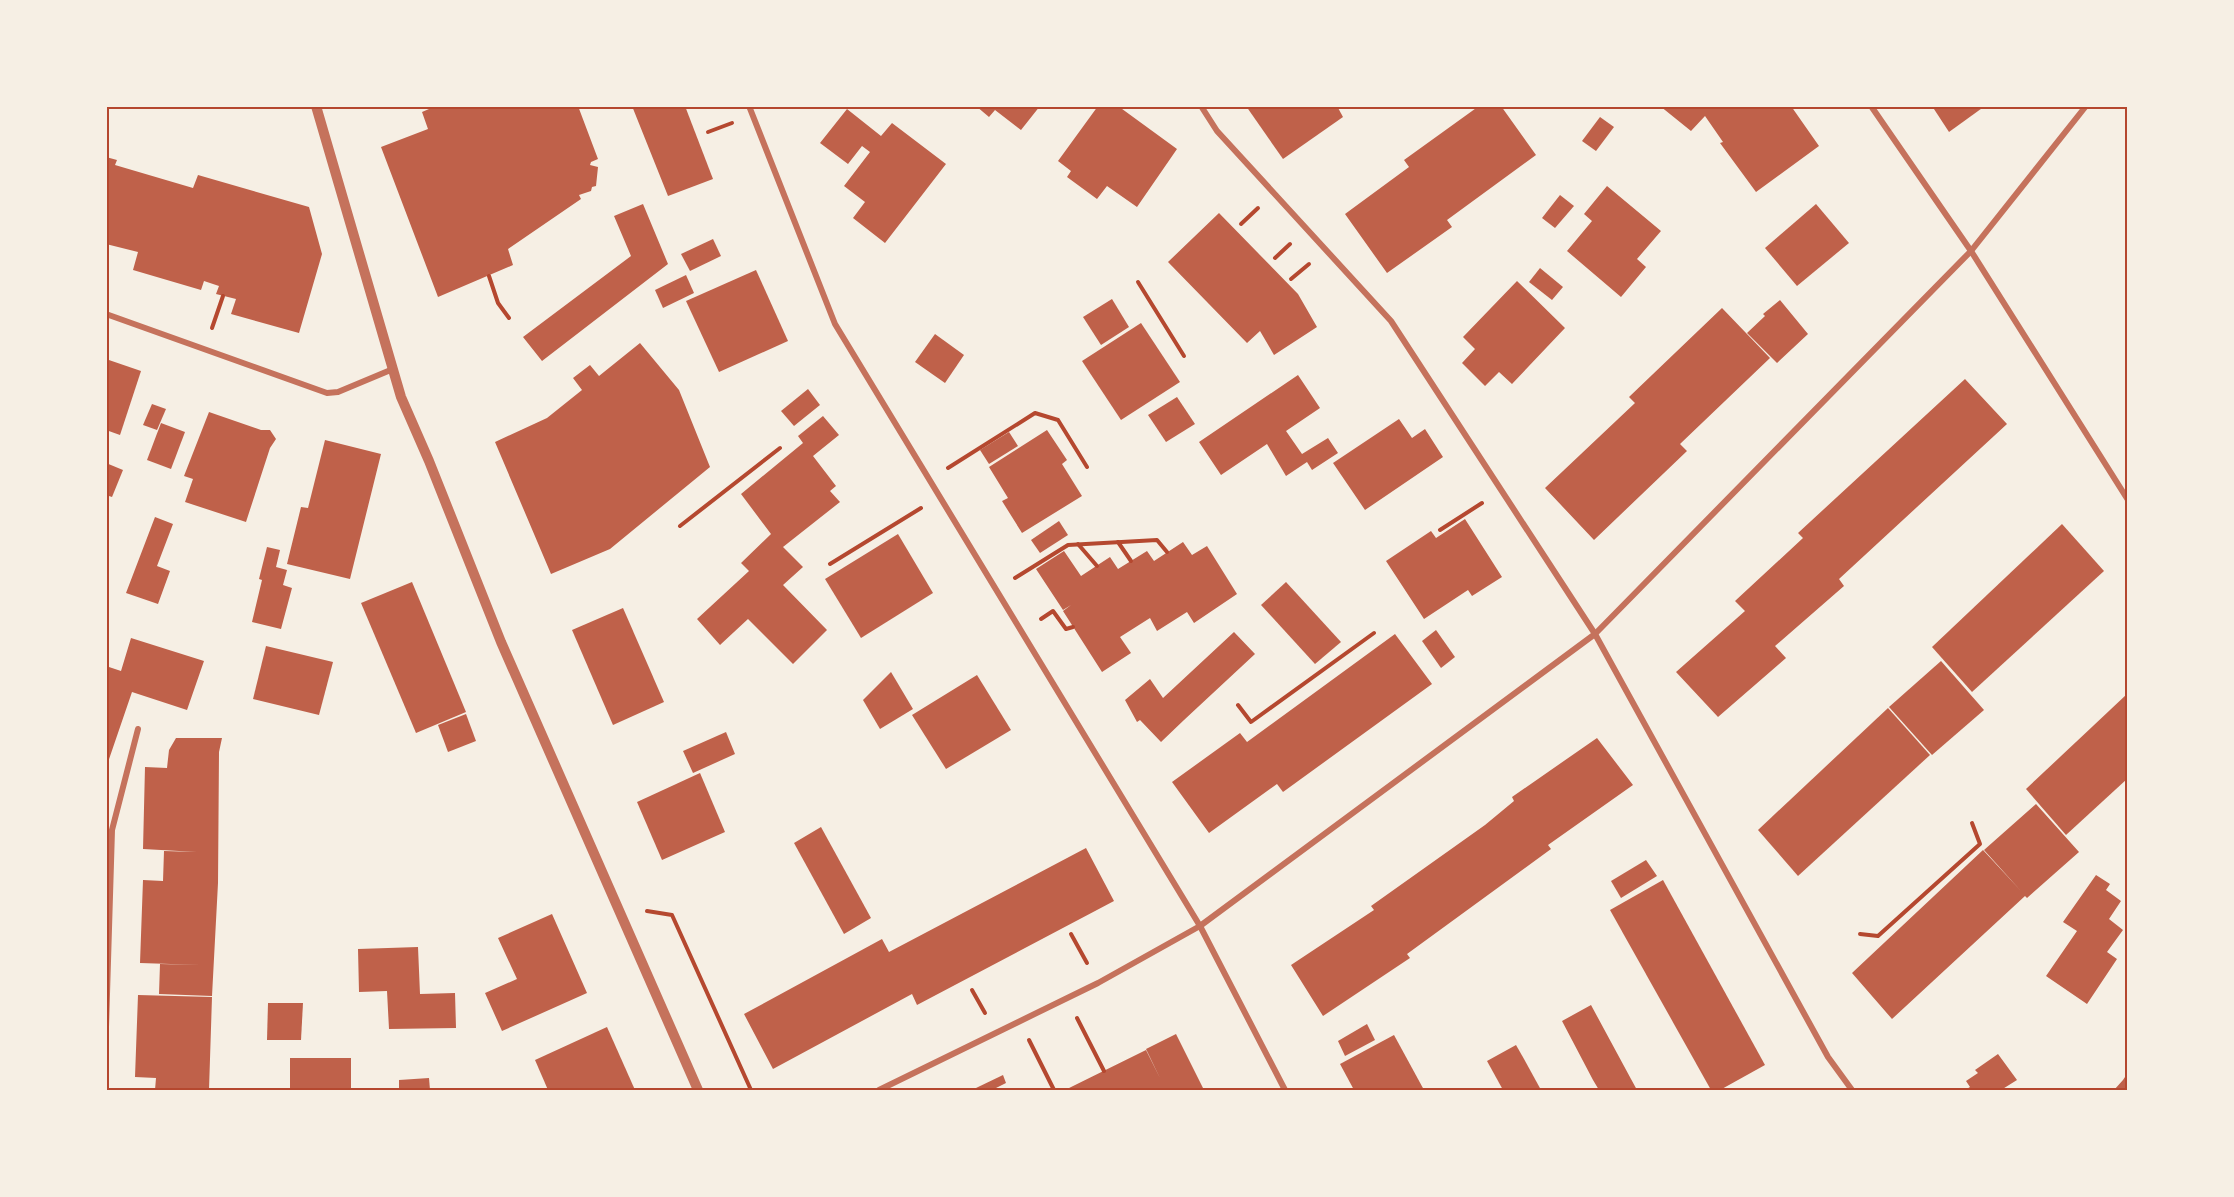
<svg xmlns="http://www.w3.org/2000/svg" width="2234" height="1197" font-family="Poppins,sans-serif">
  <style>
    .building { fill: #bf614a }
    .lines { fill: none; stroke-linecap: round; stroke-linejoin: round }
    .path { stroke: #b5482f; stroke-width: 4 }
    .minor { stroke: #c5725c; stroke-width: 6 }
    .tertiary { stroke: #c5725c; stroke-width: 10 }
    .neatline { fill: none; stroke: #b5482f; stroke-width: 2 }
  </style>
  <rect width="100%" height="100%" fill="#f6efe4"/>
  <g class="building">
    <path d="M436 106H578L598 159 591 162 590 165 598 167 596 186 592 187 591 191 579 195 581 199 508 249 513 265 438 297 381 147 428 129 422 112Z"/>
    <path d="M632 106H685L713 179 668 196Z"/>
    <path d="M976 106H1040L1021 130 995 110 989 117Z"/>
    <path d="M1098 106H1118L1177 149 1137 207 1107 186 1097 199 1067 177 1071 171 1058 161Z"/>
    <path d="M1246 106H1337L1343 117 1283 159Z"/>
    <path d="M1479 106H1501L1536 155 1447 220 1452 227 1387 273 1345 214 1409 167 1404 160Z"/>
    <path d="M1660 106H1791L1819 146 1756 192 1720 143 1723 142 1705 116 1691 131Z"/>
    <path d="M1932 106H1985L1949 132Z"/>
    <path d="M847 109 881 136 892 123 946 164 885 243 853 218 865 202 844 186 870 152 862 146 848 164 820 143Z"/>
    <path d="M1600 117 1614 127 1596 151 1582 141Z"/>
    <path d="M106 157 117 160 115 165 193 188 198 175 309 207 322 254 299 333 231 314 236 299 216 294 219 286 204 281 201 290 133 270 138 252 106 244Z"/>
    <path d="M1607 186 1661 231 1637 259 1646 267 1621 297 1567 251 1592 221 1584 214Z"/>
    <path d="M1560 195 1574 206 1555 228 1542 218Z"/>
    <path d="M643 204 668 264 542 361 523 337 631 256 614 216Z"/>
    <path d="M1816 204 1849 243 1797 286 1765 248Z"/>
    <path d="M1219 213 1298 294 1317 327 1274 355 1260 331 1247 343 1168 262Z"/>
    <path d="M713 239 721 256 690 271 681 254Z"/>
    <path d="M1540 268 1563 287 1552 300 1529 282Z"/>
    <path d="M756 270 788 341 719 372 686 301Z"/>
    <path d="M686 275 694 293 663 308 655 290Z"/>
    <path d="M1517 281 1565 328 1512 384 1499 372 1485 386 1462 363 1475 349 1463 337Z"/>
    <path d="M1112 299 1129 327 1101 345 1083 317Z"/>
    <path d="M1780 300 1808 334 1777 363 1747 333 1765 316 1763 314Z"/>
    <path d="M1722 308 1770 358 1680 444 1687 451 1594 540 1545 488 1635 403 1629 397Z"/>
    <path d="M1141 323 1180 382 1121 420 1082 361Z"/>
    <path d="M935 334 964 355 945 383 915 362Z"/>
    <path d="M640 343 679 390 710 467 610 549 551 574 495 442 547 418 582 390 573 378 590 365 599 376Z"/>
    <path d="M106 359 141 371 120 435 106 430Z"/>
    <path d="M1298 375 1320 408 1286 431 1302 454 1328 438 1338 453 1312 470 1307 462 1286 476 1267 444 1221 475 1199 442Z"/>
    <path d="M1965 379 2007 424 1839 579 1844 586 1775 646 1786 658 1718 717 1676 672 1745 611 1735 601 1803 538 1798 533Z"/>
    <path d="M808 389 820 405 794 426 781 411Z"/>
    <path d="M1177 397 1195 424 1166 442 1148 415Z"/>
    <path d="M152 404 166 409 157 430 143 425Z"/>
    <path d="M209 412 261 430H270L276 439 270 448 246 522 185 502 193 479 184 476Z"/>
    <path d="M823 416 839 435 813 456 836 486 830 491 840 502 783 547 803 567 783 585 827 630 793 664 748 619 720 645 697 619 749 571 741 563 771 534 741 494 803 443 798 436Z"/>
    <path d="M1399 419 1412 438 1425 429 1443 457 1365 510 1333 463Z"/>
    <path d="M161 423 185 432 171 469 147 460Z"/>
    <path d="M1047 430 1067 460 1062 464 1082 496 1022 533 1002 501 1008 498 989 467Z"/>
    <path d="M1009 432 1018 446 989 464 980 450Z"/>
    <path d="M325 440 381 454 350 579 287 564 301 507 308 508Z"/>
    <path d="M106 463 123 470 112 497 106 495Z"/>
    <path d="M155 517 173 524 157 566 170 571 158 604 126 593Z"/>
    <path d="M1465 519 1502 577 1472 596 1468 590 1424 619 1386 561 1431 531 1436 538Z"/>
    <path d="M1059 521 1068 535 1040 553 1031 540Z"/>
    <path d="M2062 524 2104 571 1972 692 1932 647Z"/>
    <path d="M898 534 933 593 861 638 825 579Z"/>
    <path d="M1183 542 1192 555 1207 546 1237 594 1194 623 1187 612 1157 631 1150 618 1120 637 1131 653 1102 672 1063 611 1071 605 1063 610 1036 569 1064 551 1081 576 1110 557 1118 569 1147 551 1154 561Z"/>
    <path d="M267 547 280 550 276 567 287 570 283 585 292 588 281 629 252 622 262 580 259 579Z"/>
    <path d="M412 582 466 712 416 733 361 603Z"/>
    <path d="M1286 582 1341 642 1315 664 1261 605Z"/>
    <path d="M623 608 664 702 613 725 572 630Z"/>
    <path d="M1436 630 1455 657 1441 668 1422 641Z"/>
    <path d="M1234 632 1255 654 1184 720 1161 742 1140 720 1137 722 1125 700 1150 679 1163 698Z"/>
    <path d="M1395 634 1432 684 1283 792 1277 784 1209 833 1172 782 1240 733 1247 742Z"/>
    <path d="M131 638 204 661 187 710 132 692 106 768V666L121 671Z"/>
    <path d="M266 646 333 662 319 715 253 699Z"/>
    <path d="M1941 661 1984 710 1932 755 1889 707Z"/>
    <path d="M891 672 913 709 880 729 863 700Z"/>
    <path d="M977 675 1011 730 946 769 912 715Z"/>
    <path d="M2127 694V779L2066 835 2026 789Z"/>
    <path d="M1888 708 1930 755 1798 876 1758 830Z"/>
    <path d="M466 714 476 741 448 752 438 725Z"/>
    <path d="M726 732 735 754 693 773 683 751Z"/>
    <path d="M176 738H222L219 752 218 883 212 996 159 994 160 964 201 965 140 963 143 880 163 881 164 851 197 852 143 849 145 767 167 768 169 750Z"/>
    <path d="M1597 738 1633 785 1548 845 1551 849 1407 954 1410 958 1323 1016 1291 965 1374 910 1371 906 1485 825 1514 801 1512 797Z"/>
    <path d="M700 773 725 832 662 860 637 802Z"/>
    <path d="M2036 804 2079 852 2027 898 2025 896 1892 1019 1852 973 1983 850 2021 891 1984 850Z"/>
    <path d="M821 827 871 918 844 934 794 843Z"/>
    <path d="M1086 848 1114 901 917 1005 912 994 773 1069 744 1014 882 939 889 952Z"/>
    <path d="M1646 860 1657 876 1621 898 1611 881Z"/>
    <path d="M2096 875 2110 884 2106 890 2121 901 2109 919 2123 930 2107 952 2117 959 2087 1004 2046 976 2077 931 2063 922Z"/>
    <path d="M1663 880 1765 1065 1720 1090H1711L1610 910Z"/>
    <path d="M552 914 587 993 502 1031 485 993 517 979 498 938Z"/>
    <path d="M418 947 420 994 455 993 456 1028 389 1029 387 991 359 992 358 949Z"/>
    <path d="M138 995 212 997 209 1090H155L156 1078 135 1077Z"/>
    <path d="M268 1003H303L301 1040H267Z"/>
    <path d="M1591 1005 1631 1079 1637 1090H1599L1593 1080 1562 1021Z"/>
    <path d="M1367 1024 1375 1040 1345 1056 1338 1041Z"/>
    <path d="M607 1027 635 1090H548L535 1060Z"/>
    <path d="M1176 1034 1204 1090H1065L1146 1050 1160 1078 1146 1049Z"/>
    <path d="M1394 1035 1424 1090H1354L1340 1064Z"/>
    <path d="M1516 1045 1524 1059 1541 1090H1503L1487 1061Z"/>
    <path d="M1998 1054 2017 1080 2001 1090H1965L1970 1087 1966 1081 1978 1073 1975 1070Z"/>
    <rect x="290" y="1058" width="61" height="32"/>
    <path d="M2127 1074V1090H2114L2123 1080Z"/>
    <path d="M1003 1075 1006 1083 992 1090H978L976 1088Z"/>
    <path d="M429 1078 430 1090H399V1080Z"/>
  </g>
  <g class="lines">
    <g class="path">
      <path d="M708 132 732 123"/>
      <path d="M1241 224 1258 208"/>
      <path d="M1275 258 1290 244"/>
      <path d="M489 276 498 303 509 318"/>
      <path d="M1291 279 1309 264"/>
      <path d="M1138 282 1184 356"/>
      <path d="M212 328 223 296"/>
      <path d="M948 468 1035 413 1058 420 1087 467"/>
      <path d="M680 526 780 448"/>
      <path d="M1440 530 1482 503"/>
      <path d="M1118 542 1131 561"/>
      <path d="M1078 544 1097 566"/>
      <path d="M830 564 921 508"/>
      <path d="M1015 578 1068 545 1157 540 1167 552"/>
      <path d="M1041 619 1053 611 1066 629 1073 627"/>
      <path d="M1238 705 1251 722 1374 633"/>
      <path d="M647 911 672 915 751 1090"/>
      <path d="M1071 934 1087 963"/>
      <path d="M1860 934 1878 936 1980 844 1972 823"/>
      <path d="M972 990 985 1013"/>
      <path d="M1077 1018 1104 1071"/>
      <path d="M1029 1040 1054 1090"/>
    </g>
    <g class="minor">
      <path d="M749 106 835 324 1200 926 1285 1090"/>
      <path d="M1201 106 1217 131 1391 321 1595 634 1828 1057 1852 1090"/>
      <path d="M1871 106 1971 251 2128 500"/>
      <path d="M106 314 327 393 338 392 393 369"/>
      <path d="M106 1027 112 830 138 729"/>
      <path d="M879 1090 1098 983 1200 926 1595 634 1971 251 2086 106"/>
    </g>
    <path class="tertiary" d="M316 106 401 397 429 461 501 642 698 1090"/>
  </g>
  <rect width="2234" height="1197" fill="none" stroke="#f6efe4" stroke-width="216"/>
  <rect x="108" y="108" width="2018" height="981" class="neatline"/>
</svg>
